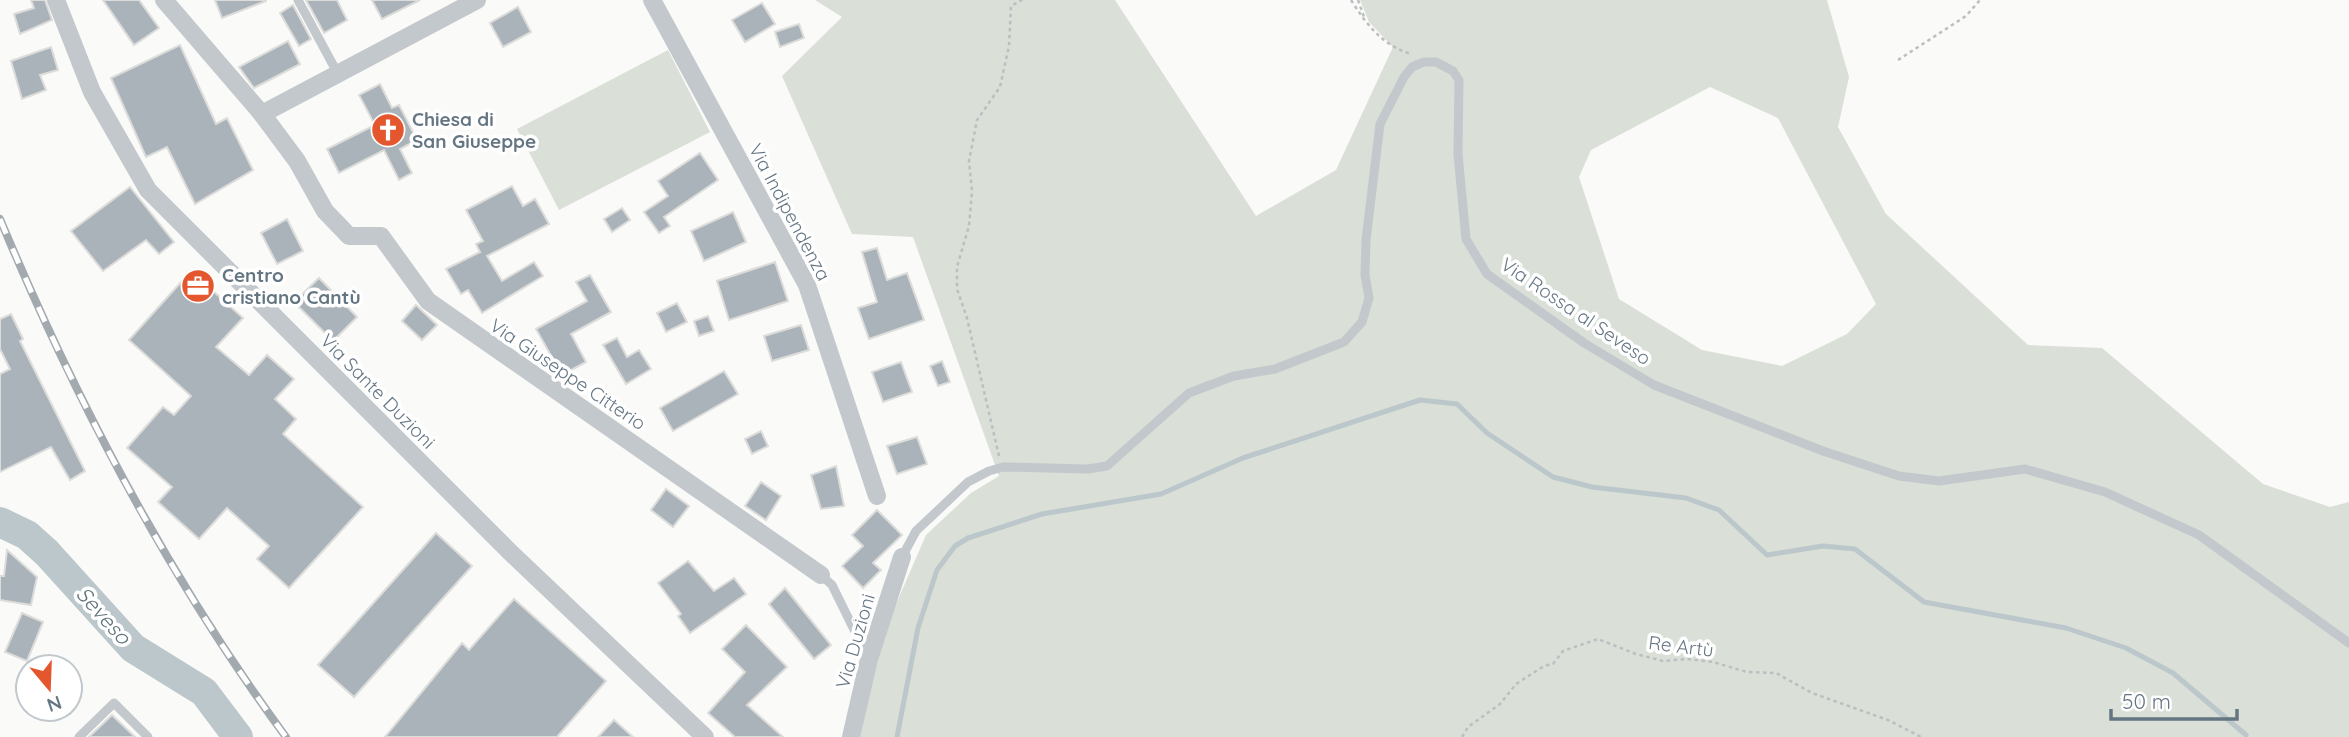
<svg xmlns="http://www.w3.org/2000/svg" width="2349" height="737" font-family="Quicksand,sans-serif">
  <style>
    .green { fill: #dadfd7; fill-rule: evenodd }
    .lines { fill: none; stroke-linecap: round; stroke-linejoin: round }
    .stream { stroke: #bbc7cb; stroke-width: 5 }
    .river { stroke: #bbc7cb; stroke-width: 30 }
    .building { fill: #aab3b9; stroke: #dcdcda; stroke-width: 2 }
    .path { stroke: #bbbfc2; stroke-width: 2.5; stroke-dasharray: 3.5 3.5; stroke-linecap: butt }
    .lane { stroke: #c3c8cc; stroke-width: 9 }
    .street { stroke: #c3c8cc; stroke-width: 18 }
    .rail-casing { stroke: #a2aab0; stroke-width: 8 }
    .rail { stroke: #fff; stroke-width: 5; stroke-dasharray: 16; stroke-linecap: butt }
    .labels { text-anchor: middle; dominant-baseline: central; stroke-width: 7; stroke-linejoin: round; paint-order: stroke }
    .poi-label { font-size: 19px; font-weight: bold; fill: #657683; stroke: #fff; text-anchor: start }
    .street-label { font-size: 19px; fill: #657683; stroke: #fff }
    .water-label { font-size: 21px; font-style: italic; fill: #60757c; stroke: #fff }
  </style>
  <rect width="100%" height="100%" fill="#fafaf8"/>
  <g class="green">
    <path d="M815 0H1115L1256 216 1336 170 1393 47 1369 22 1360 0H1827L1849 77 1838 127 1886 214 2028 345 2102 348 2263 484 2330 507 2349 502V737H860L871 683 890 618 926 535 971 493 999 476 913 237 852 234 782 76 842 17ZM1710 87 1778 118 1876 304 1847 334 1782 366 1702 350 1619 299 1579 177 1591 150Z"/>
    <path d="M668 50 710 132 559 210 517 129Z"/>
  </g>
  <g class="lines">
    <path class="stream" d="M897 737 918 628 937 570 955 546 968 538 1042 514 1161 494 1243 458 1420 400 1457 404 1487 433 1553 477 1592 487 1686 498 1719 510 1767 555 1823 546 1855 549 1924 602 2066 628 2126 648 2173 673 2246 735"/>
    <path class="river" d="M0 522 27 535 47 553 133 648 204 692 238 737"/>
  </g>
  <g class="building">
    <path d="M31 0H45L52 20 20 34 14 14 34 8Z"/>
    <path d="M103 0H139L159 28 134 45Z"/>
    <path d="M215 0H266V1L222 18Z"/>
    <path d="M306 0H337L347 20 324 33Z"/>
    <path d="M372 0H420L382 19Z"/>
    <path d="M762 3 775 24 745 42 732 20Z"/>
    <path d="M293 5 311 39 299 46 280 13Z"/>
    <path d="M518 7 531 32 503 47 490 23Z"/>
    <path d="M799 24 804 38 780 47 775 32Z"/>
    <path d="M288 41 300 64 254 88 239 67Z"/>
    <path d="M180 45 216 124 227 118 253 170 195 204 167 147 146 157 111 78Z"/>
    <path d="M51 47 58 70 40 75 46 90 22 99 11 61Z"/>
    <path d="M380 84 392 108 399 105 417 140 400 149 412 173 399 180 384 150 339 173 327 149 375 125 359 95Z"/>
    <path d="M700 153 718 180 664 217 670 226 659 233 644 212 668 196 658 181Z"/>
    <path d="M512 186 523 206 535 199 549 224 487 256 502 281 534 262 543 276 482 313 468 290 461 294 446 269 480 252 476 244 483 241 466 210Z"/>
    <path d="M130 187 174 242 159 254 146 240 103 271 71 231Z"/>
    <path d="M622 208 630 220 612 232 604 219Z"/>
    <path d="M733 212 746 242 704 261 691 231Z"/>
    <path d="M287 219 303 251 277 264 261 233Z"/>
    <path d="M877 248 887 280 907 273 924 320 869 339 858 308 877 302 862 252Z"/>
    <path d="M775 262 788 301 729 320 717 281Z"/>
    <path d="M191 271 243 318 216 347 249 375 267 355 294 379 275 399 296 419 283 434 363 507 289 588 257 559 269 546 227 508 199 539 158 502 172 487 127 448 163 407 174 415 191 396 129 340Z"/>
    <path d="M590 275 611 312 571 334 586 362 562 375 536 329 587 301 576 282Z"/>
    <path d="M319 278 357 317 333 341 294 302Z"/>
    <path d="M677 303 687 322 666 332 657 313Z"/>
    <path d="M416 305 437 325 422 340 402 321Z"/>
    <path d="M11 314 23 339 20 341 85 471 70 480 51 447 0 472V374L10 369 0 349V319Z"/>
    <path d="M708 316 714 331 699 336 694 321Z"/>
    <path d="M801 325 809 350 772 361 764 336Z"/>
    <path d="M617 338 627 357 639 350 651 369 626 384 603 345Z"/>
    <path d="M942 361 950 382 938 386 930 366Z"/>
    <path d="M901 362 912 392 883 402 872 372Z"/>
    <path d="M724 371 738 394 673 431 660 408Z"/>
    <path d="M761 431 768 446 752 454 745 439Z"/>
    <path d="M917 437 927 464 897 474 887 446Z"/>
    <path d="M836 466 844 506 821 509 811 475Z"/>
    <path d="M761 482 781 496 766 520 745 506Z"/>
    <path d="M666 489 689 506 673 527 651 510Z"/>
    <path d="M877 510 902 535 873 563 881 570 863 588 842 566 863 546 852 535Z"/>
    <path d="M436 533 472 566 354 697 318 665Z"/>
    <path d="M7 550 37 577 31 605 0 600V576H4Z"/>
    <path d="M688 561 714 591 734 578 746 594 690 633 678 616 681 614 658 583Z"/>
    <path d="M785 588 831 645 814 659 769 604Z"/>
    <path d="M514 599 606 681 557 737H385L462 643 469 650Z"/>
    <path d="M22 613 43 622 27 661 5 652Z"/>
    <path d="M746 625 787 667 747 705 783 737H735L708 713 745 672 722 649Z"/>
    <path d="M112 715 135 737H89Z"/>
    <path d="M614 720 633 737H598Z"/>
  </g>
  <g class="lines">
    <g class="path">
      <path d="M1351 0C1367 25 1382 45 1411 54"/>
      <path d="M1358 0 1364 17"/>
      <path d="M1898 60 1966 16 1980 0"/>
      <path d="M999 456 967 318 957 289V267L969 226 972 191 969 161 977 120 1000 87 1009 46 1011 6 1022 0"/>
      <path d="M1462 737 1468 727 1500 704 1516 684 1544 666 1553 664 1563 651 1598 639 1636 654 1663 661 1687 659 1713 662 1747 672 1776 673 1812 693 1888 720 1921 737"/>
    </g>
    <g class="lane">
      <path d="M298 0 338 74"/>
      <path d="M902 557 916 531 968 482 989 471 1003 467 1088 469 1107 466 1189 393 1234 376 1275 369 1344 342 1362 322 1369 298 1365 275 1366 240 1380 124 1404 77 1412 67 1424 62H1436L1453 71 1459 80 1458 154 1466 239 1487 274 1584 343 1654 385 1823 451 1899 476 1939 481 2025 469 2105 492 2199 535 2349 643"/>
      <path d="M821 575 832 585 868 658"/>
      <path d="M79 737 114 703 148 737"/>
    </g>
    <g class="street">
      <path d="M56 0 92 92 148 190 512 554 705 737"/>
      <path d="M164 0 262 114 297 161 325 211 349 236H381L428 301 821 575"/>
      <path d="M652 0 807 285 877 496"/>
      <path d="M262 114 477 0"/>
      <path d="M851 737 869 659 902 557"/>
    </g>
    <g class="rail-casing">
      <path id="rail" d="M0 219C76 401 168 577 286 737"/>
    </g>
    <use href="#rail" class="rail"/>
  </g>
  <defs>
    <g id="church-disc" transform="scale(1.75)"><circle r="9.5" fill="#e4572e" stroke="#fff"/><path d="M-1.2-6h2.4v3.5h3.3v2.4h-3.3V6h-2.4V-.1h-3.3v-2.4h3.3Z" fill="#fff"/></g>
    <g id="office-disc" transform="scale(1.75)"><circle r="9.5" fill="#e4572e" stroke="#fff"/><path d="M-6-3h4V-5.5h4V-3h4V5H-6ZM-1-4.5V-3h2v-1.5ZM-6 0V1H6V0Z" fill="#fff"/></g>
  </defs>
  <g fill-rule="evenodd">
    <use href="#church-disc" x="388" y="130"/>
    <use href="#office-disc" x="198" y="286"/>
  </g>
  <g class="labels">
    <g class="poi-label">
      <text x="412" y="119">Chiesa di<tspan x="412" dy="22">San Giuseppe</tspan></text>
      <text x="222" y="275">Centro<tspan x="222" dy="22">cristiano Cantù</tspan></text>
    </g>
    <g class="street-label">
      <text transform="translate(790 212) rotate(62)">Via Indipendenza</text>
      <text transform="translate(1576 311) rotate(34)">Via Rossa al Seveso</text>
      <text transform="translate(568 374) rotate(34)">Via Giuseppe Citterio</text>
      <text transform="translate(378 391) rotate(45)">Via Sante Duzioni</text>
      <text transform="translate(855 641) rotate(-74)">Via Duzioni</text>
      <text transform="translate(1681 646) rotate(7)">Re Artù</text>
    </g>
    <g class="water-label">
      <text transform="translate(104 615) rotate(48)">Seveso</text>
    </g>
  </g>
  <g transform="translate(49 688) rotate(161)"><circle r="33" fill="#ffffff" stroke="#c1c8cd" stroke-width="2"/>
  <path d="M0-5L12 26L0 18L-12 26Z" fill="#e4572e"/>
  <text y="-10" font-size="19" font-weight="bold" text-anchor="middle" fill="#657683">N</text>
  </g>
  <path d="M2111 709v10h126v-10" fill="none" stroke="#657683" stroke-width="3.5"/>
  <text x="2122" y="709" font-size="21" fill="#657683" stroke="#ffffff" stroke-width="5" paint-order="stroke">50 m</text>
</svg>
